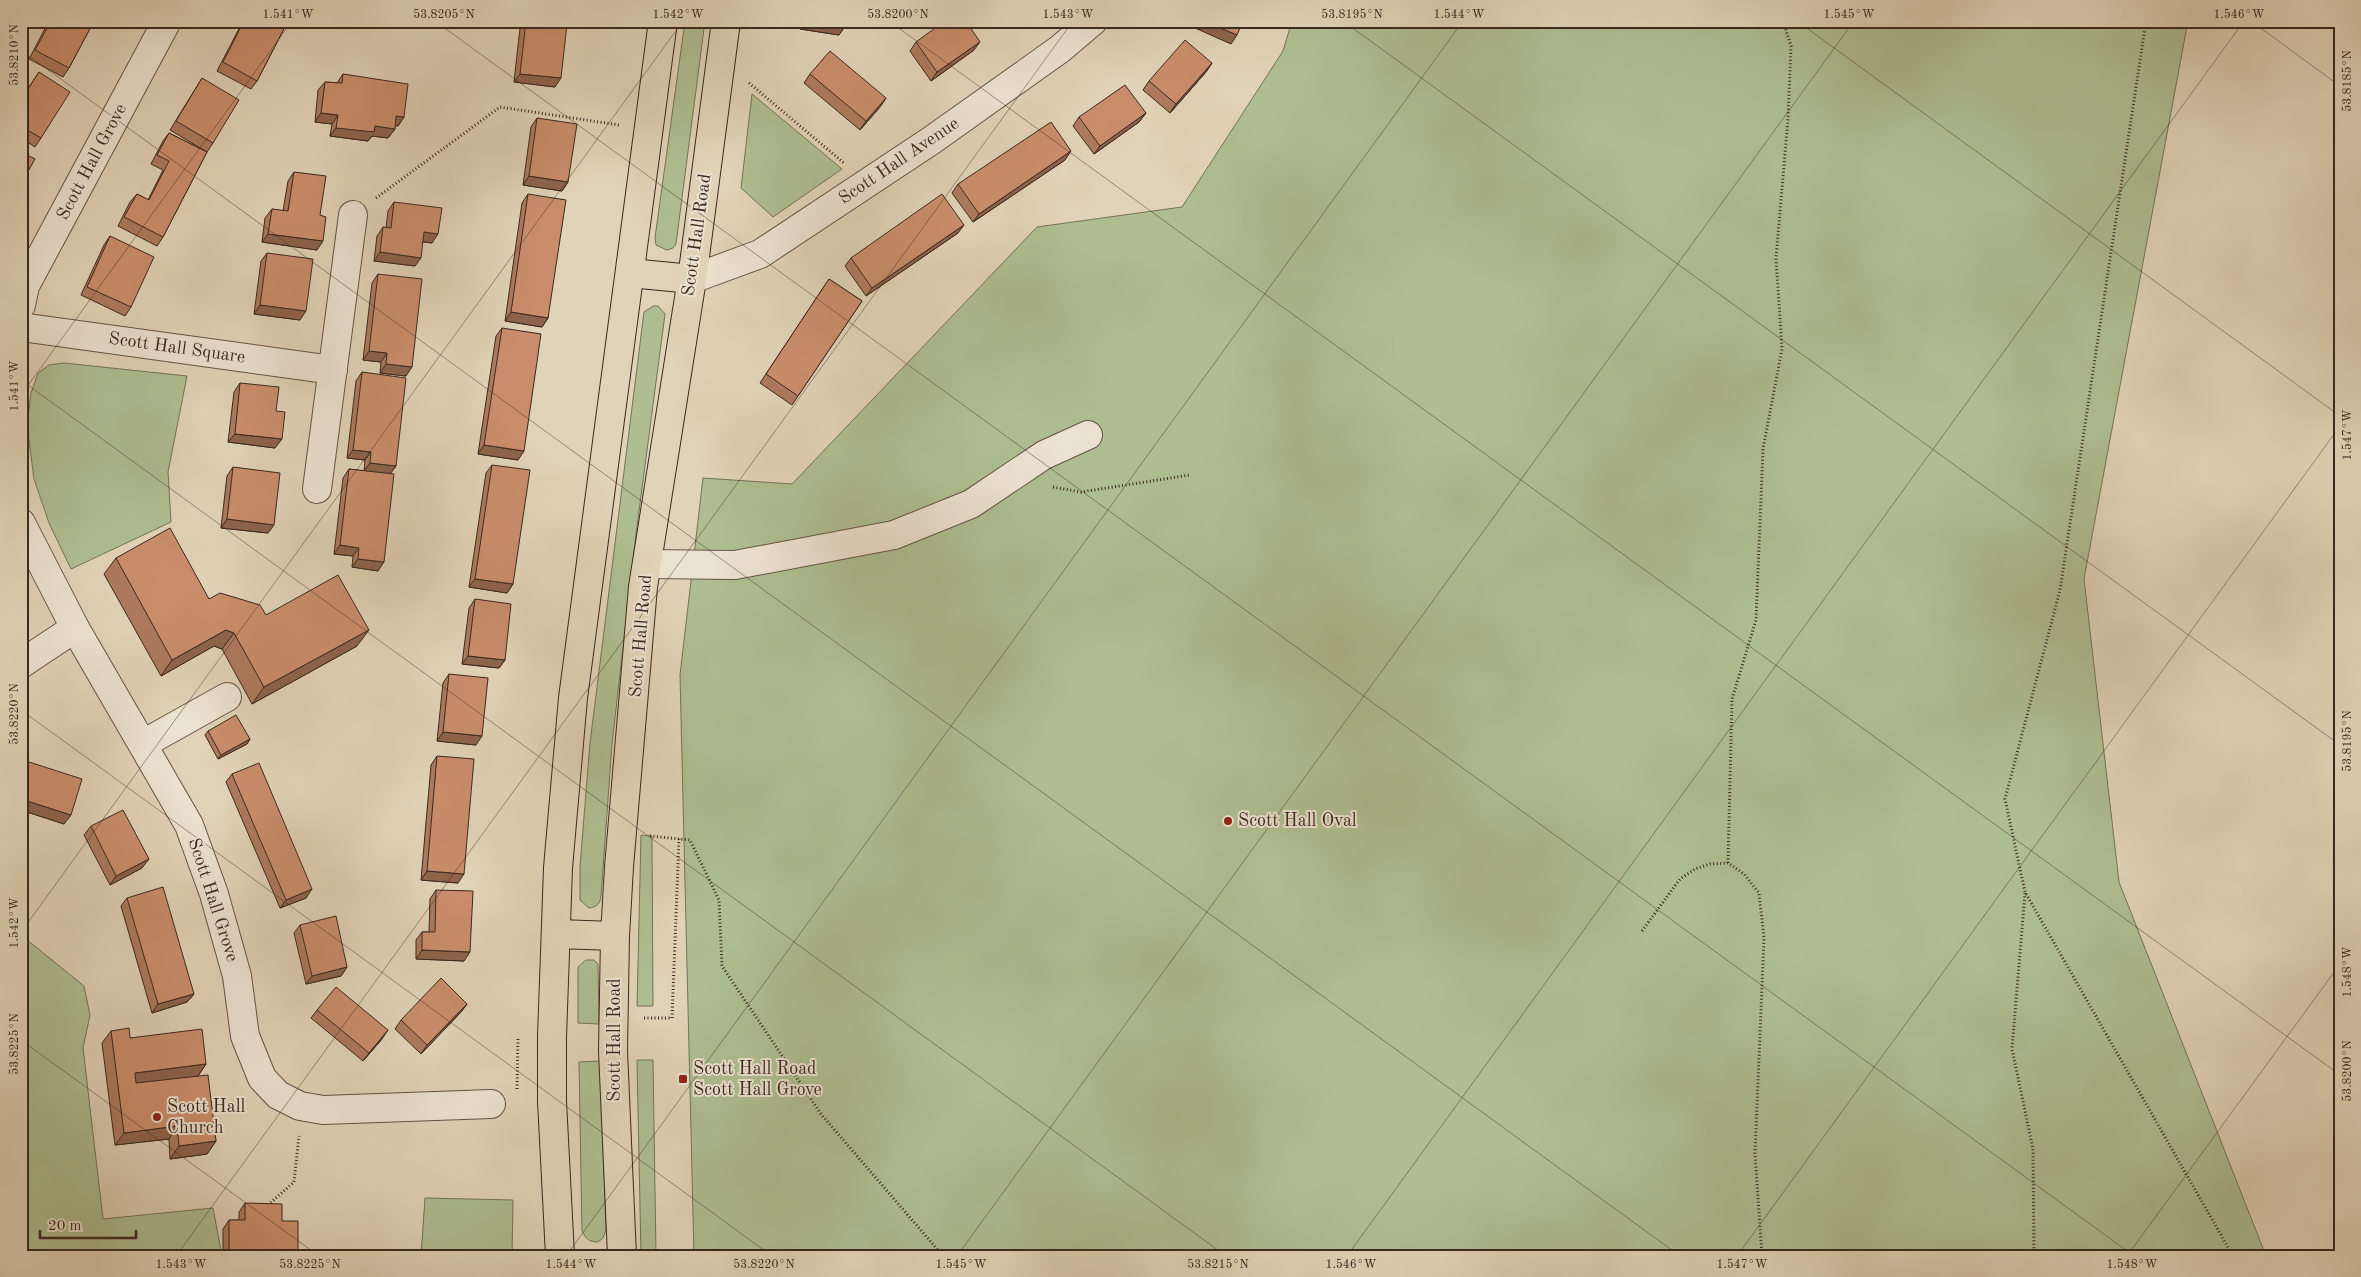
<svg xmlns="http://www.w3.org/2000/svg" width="2361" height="1277" font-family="'Old Standard TT',serif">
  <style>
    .green { fill: #aebe92; stroke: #747359 }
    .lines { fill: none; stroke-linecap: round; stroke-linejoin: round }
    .minor-casing { stroke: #645346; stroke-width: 30 }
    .highway-casing { stroke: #3a2820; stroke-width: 30 }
    .path { stroke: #3a2820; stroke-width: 3; stroke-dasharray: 1 2.5; stroke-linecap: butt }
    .minor { stroke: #ece2d0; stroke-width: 28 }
    .highway { stroke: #e1d3b7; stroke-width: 28 }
    .wall { fill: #ae795d; stroke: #3a2820 }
    .shaded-wall { fill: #8d634c; stroke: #3a2820 }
    .building { fill: #ca8d6c; stroke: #3a2820 }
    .ticks { fill: none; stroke: #3a2820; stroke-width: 1; stroke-opacity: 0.45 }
    .poi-dot { fill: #8f2418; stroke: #ece2d0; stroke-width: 2 }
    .labels { text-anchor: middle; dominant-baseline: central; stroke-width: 4; stroke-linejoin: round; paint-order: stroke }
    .street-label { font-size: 18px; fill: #3a2820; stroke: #ece2d0 }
    .poi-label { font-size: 18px; fill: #3a2820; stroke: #ece2d0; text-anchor: start }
    .neatline { fill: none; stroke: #3a2820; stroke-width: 2 }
    .ticks-label { font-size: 12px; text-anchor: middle; fill: #3a2820 }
  </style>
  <rect width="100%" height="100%" fill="#e1d3b7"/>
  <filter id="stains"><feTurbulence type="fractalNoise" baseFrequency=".004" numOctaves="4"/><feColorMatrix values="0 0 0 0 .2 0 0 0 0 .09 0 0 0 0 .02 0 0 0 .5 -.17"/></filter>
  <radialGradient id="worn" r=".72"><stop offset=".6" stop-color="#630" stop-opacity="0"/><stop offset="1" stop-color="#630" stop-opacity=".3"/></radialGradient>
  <g class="green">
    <path d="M685 21H705L676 244 673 248 667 250 656 245 655 238Z"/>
    <path d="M1292 21H2188L2084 579 2119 882 2266 1256H694L680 675 703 478 792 484 1037 227 1182 207 1283 51Z"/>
    <path d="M752 94 842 169 773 217 741 188Z"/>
    <path d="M653 306H658L665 314 636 534 612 744 601 896C600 904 597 907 589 908L580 900V866L590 743 644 312Z"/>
    <path d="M64 363 187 376 168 472 171 522 71 569 49 523 34 479 27 425 31 393 38 373 49 365Z"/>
    <path d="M641 835 652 836 653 1006H637Z"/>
    <path d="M21 935 84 986 90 1015 83 1048 103 1219 213 1208 222 1256H21Z"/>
    <path d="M586 960H594L598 964 599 1024 578 1023V967Z"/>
    <path d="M637 1060H653L656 1256H641Z"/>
    <path d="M600 1061 606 1230 603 1238 598 1242C589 1242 586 1239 582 1231L579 1062Z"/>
    <path d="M425 1198 513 1200 512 1256H421Z"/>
  </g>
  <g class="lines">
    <g class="minor-casing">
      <g id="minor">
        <path d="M692 279 760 254 932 140 1060 49 1093 21"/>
        <path d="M21 305 25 286 167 21"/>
        <path d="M21 327 333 370"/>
        <path d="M317 489 353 215"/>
        <path d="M21 523 75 628 189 825 214 894 237 976 245 1036 262 1078 278 1095 300 1106 323 1110 491 1104"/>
        <path d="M647 564 735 565 894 535 971 504 1044 455 1088 435"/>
        <path d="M21 664 75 628"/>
        <path d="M143 744 227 697"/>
      </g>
    </g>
    <g class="highway-casing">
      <g id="highway">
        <path d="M630 273 692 279"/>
        <path d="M557 934 615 936"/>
        <path d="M560 1256 552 1101V1037L558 868 573 698 663 21"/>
        <path d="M622 1256 613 1051 615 936 619 867 643 587 692 279 726 21"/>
      </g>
    </g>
    <g class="path">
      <path d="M2146 21 2060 590 2005 799 2025 892 2233 1256"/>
      <path d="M749 83 844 163"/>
      <path d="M376 198 500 107 619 125"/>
      <path d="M1053 487 1081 492 1190 475"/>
      <path d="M650 836 690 840 719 900 722 966 821 1114 943 1256"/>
      <path d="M1728 863 1732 699 1756 620 1763 449 1782 349 1776 258 1788 119 1791 46 1783 21"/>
      <path d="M2025 893 2012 1049 2033 1149 2034 1256"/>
      <path d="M1642 931 1680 879 1695 869 1710 864 1728 863 1744 874 1759 893 1764 938 1755 1153 1762 1256"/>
      <path d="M644 1018H672L679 839"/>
      <path d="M517 1089 518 1037"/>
      <path d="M268 1205 294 1182 299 1136"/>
    </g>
    <use href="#minor" class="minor"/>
    <use href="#highway" class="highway"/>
  </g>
  <g class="wall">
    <path d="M49 21H94L69 68 63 77 29 59Z"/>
    <path d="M243 21H288L257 81 251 89 217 71Z"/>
    <path d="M524 21H545L555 87 514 82 520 28Z"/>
    <path d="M801 21H846L845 26 839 35 800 29Z"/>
    <path d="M916 42 974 50 931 81 910 51Z"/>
    <path d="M1212 63 1206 72 1170 113 1143 90 1149 81Z"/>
    <path d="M39 72 41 138 35 147 21 138V99Z"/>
    <path d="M343 74 404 117 398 126 395 125V129L388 138 372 136 368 141 330 136 332 124 315 122 318 90 325 82 337 83Z"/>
    <path d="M810 74 886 98 880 107 860 130 804 83Z"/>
    <path d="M202 78 213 143 207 152 170 130Z"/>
    <path d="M1146 113 1139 122 1094 154 1073 126 1079 117Z"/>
    <path d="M537 118 568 182 562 191 523 185 531 127Z"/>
    <path d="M169 133 207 152 163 237 157 246 118 226 130 202 137 194 148 200 163 170 151 164 163 141Z"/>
    <path d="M1065 160 973 222 952 193 958 184Z"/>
    <path d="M294 172 320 215 317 250 262 242 265 218 272 209 283 211 288 181Z"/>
    <path d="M528 194 548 318 542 327 505 321 522 203Z"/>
    <path d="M394 202 432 243 423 242 415 266 374 261 377 236 383 227 386 228 388 211Z"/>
    <path d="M958 233 866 296 845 266 851 258Z"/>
    <path d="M110 236 131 307 125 316 81 295 104 245Z"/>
    <path d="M267 253 300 320 254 314 261 261Z"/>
    <path d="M378 274 406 376 380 373 381 362 363 360 372 283Z"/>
    <path d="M829 279 862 301 792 405 760 383Z"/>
    <path d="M502 328 518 460 478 454 496 336Z"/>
    <path d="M362 372 396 466 390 474 378 571 352 567 353 556 334 554 343 478 349 469 364 471 365 460 347 458 356 381Z"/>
    <path d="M240 383 276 411 275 448 228 442 234 392Z"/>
    <path d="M492 465 513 584 507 593 469 587 486 473Z"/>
    <path d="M233 467 268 533 221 528 227 476Z"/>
    <path d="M116 558 209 599 266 615 357 646 252 704 222 649 214 646 161 676 104 574Z"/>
    <path d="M475 599 505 660 499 668 462 664 469 608Z"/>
    <path d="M449 674 476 745 437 741 443 683Z"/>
    <path d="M208 731 250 739 247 744 218 759 205 735Z"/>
    <path d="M437 756 458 883 421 880 431 765Z"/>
    <path d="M29 762 64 824 21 810V777L23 771Z"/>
    <path d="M232 774 306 898 280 908 226 782Z"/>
    <path d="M91 826 142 868 110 885 84 835Z"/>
    <path d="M436 890 464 961 416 959V940L422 932H429L430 899Z"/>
    <path d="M127 898 194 994 187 1002 152 1013 121 906Z"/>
    <path d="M300 925 347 967 341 976 306 984 294 933Z"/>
    <path d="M467 1004 461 1012 421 1054 395 1029 401 1020Z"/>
    <path d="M317 1010 382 1039 363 1061 311 1018Z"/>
    <path d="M111 1031 206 1064 198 1076 216 1141 207 1154 170 1159 169 1139 115 1145 102 1043Z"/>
    <path d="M245 1203 282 1221 298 1256H223V1229L229 1220H239V1212Z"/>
  </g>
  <g class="shaded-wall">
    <path d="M805 21H812L845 26 839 35 800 29Z"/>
    <path d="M1200 21H1204L1237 35 1231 44 1195 28Z"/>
    <path d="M980 42 974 50 931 81 937 72Z"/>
    <path d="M1212 63 1206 72 1170 113 1176 104Z"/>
    <path d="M520 74 561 78 555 87 514 82Z"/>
    <path d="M886 98 880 107 860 130 866 121Z"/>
    <path d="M321 113 338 115 332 124 315 122Z"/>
    <path d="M1146 113 1139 122 1094 154 1100 146Z"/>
    <path d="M396 116 404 117 398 126 390 125Z"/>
    <path d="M375 126 395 129 388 138 372 136 368 141 330 136 336 128Z"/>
    <path d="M1071 151 1065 160 973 222 979 214Z"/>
    <path d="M529 176 568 182 562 191 523 185Z"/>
    <path d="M964 225 958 233 866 296 872 288Z"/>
    <path d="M424 232 438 234 432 243 418 241Z"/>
    <path d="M268 234 323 241 317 250 262 242Z"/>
    <path d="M380 252 421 258 415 266 374 261Z"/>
    <path d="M260 305 306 311 300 320 254 314Z"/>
    <path d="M511 312 548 318 542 327 505 321Z"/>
    <path d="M369 351 387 353 381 362 363 360Z"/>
    <path d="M386 364 412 367 406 376 380 373Z"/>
    <path d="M235 434 282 439 275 448 228 442Z"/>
    <path d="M484 445 524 451 518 460 478 454Z"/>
    <path d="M353 450 371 452 365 460 347 458Z"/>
    <path d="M370 463 396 466 390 474 364 471Z"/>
    <path d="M227 519 274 525 268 533 221 528Z"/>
    <path d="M340 545 359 548 353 556 334 554Z"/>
    <path d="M358 559 384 562 378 571 352 567Z"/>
    <path d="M475 579 513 584 507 593 469 587Z"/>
    <path d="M226 630 234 633 222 649 214 646 161 676 172 660Z"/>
    <path d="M369 630 357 646 252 704 264 687Z"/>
    <path d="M468 656 505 660 499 668 462 664Z"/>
    <path d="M443 732 482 736 476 745 437 741Z"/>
    <path d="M250 739 247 744 218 759 221 755Z"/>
    <path d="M21 799 71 815 64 824 21 810Z"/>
    <path d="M149 859 142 868 110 885 116 876Z"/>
    <path d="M427 871 464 874 458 883 421 880Z"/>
    <path d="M312 889 306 898 280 908 286 900Z"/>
    <path d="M422 950 470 952 464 961 416 959Z"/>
    <path d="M347 967 341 976 306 984 312 976Z"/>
    <path d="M194 994 187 1002 152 1013 158 1004Z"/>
    <path d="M467 1004 461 1012 421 1054 427 1045Z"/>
    <path d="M388 1030 382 1039 363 1061 369 1053Z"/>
    <path d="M206 1064 197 1077 126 1085 135 1073Z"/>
    <path d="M177 1126 169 1139 115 1145 124 1133Z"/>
    <path d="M216 1141 207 1154 170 1159 179 1146Z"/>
  </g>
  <g class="building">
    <path d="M51 21H94L69 68 35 50Z"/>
    <path d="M244 21H288L257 81 223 62Z"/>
    <path d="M526 21H545L567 24 561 78 520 74Z"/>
    <path d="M812 21H846L845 26Z"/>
    <path d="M945 21H966L980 42 937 72 916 42Z"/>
    <path d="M1204 21H1243L1237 35Z"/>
    <path d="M1185 40 1212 63 1176 104 1149 81Z"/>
    <path d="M830 51 886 98 866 121 810 74Z"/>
    <path d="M39 72 70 92 41 138 21 126V100Z"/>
    <path d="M343 74 408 84 404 117 396 116 395 129 375 126 374 132 336 128 338 115 321 113 325 82 342 83Z"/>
    <path d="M202 78 239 100 213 143 176 121Z"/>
    <path d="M1125 85 1146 113 1100 146 1079 117Z"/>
    <path d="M537 118 577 124 568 182 529 176Z"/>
    <path d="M1051 122 1071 151 979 214 958 184Z"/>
    <path d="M169 133 207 152 163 237 124 217 137 194 149 200 169 161 157 155Z"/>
    <path d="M21 152 35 159 21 184Z"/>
    <path d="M294 172 326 176 320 215 326 217 323 241 268 234 272 209 288 211Z"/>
    <path d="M528 194 566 200 548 318 511 312Z"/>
    <path d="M942 194 964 225 872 288 851 258Z"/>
    <path d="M394 202 442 208 438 234 424 232 421 258 380 252 383 227 391 228Z"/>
    <path d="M110 236 154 257 131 307 87 287Z"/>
    <path d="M267 253 313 259 306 311 260 305Z"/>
    <path d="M378 274 422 279 412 367 386 364 387 353 369 351Z"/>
    <path d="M829 279 862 301 798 396 766 374Z"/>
    <path d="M502 328 541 334 524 451 484 445Z"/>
    <path d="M362 372 406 378 396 466 370 463 371 452 353 450Z"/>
    <path d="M240 383 279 387 276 411 285 412 282 439 235 434Z"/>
    <path d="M492 465 530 470 513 584 475 579Z"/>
    <path d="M233 467 280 473 274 525 227 519Z"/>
    <path d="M349 469 394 474 384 562 358 559 359 548 340 545Z"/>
    <path d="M170 528 209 599 220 593 260 605 266 615 338 575 369 630 264 687 234 633 226 630 172 660 116 558Z"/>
    <path d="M475 599 511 604 505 660 468 656Z"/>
    <path d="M449 674 488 678 482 736 443 732Z"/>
    <path d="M236 715 250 739 221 755 208 731Z"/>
    <path d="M437 756 474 759 464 874 427 871Z"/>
    <path d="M29 762 82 779 71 815 21 799V788Z"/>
    <path d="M259 763 312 889 286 900 232 774Z"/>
    <path d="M123 810 149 859 116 876 91 826Z"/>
    <path d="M163 887 194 994 158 1004 127 898Z"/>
    <path d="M436 890 473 891 470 952 422 950V932H435Z"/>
    <path d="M336 916 347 967 312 976 300 925Z"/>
    <path d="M441 978 467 1004 427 1045 401 1020Z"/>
    <path d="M336 987 388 1030 369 1053 317 1010Z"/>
    <path d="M129 1028 130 1038 202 1029 206 1064 135 1073 136 1083 208 1075 216 1141 179 1146 177 1126 124 1133 111 1031Z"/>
    <path d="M245 1203 282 1204V1221H298V1256L229 1255V1220H245Z"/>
  </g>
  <path class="ticks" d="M435 21 2134 1256M889 21 2340 1075M1343 21 2340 745M1797 21 2340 416M2251 21 2340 86M21 50 1680 1256M21 380 1226 1256M21 395 292 21M21 710 772 1256M21 932 683 21M21 1040 319 1256M176 1256 1073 21M566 1256 1463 21M957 1256 1854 21M1347 1256 2244 21M1737 1256 2340 426M2127 1256 2340 964"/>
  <g class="poi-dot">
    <circle cx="1228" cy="821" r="5"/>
    <rect x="678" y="1074" width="10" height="10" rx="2.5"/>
    <circle cx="157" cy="1117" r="5"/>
  </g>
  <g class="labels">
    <g class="street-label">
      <text transform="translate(899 161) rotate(-34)">Scott Hall Avenue</text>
      <text transform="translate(92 162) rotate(-62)">Scott Hall Grove</text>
      <text transform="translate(697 235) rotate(-82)">Scott Hall Road</text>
      <text transform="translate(177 348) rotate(8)">Scott Hall Square</text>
      <text transform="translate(641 636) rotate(-85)">Scott Hall Road</text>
      <text transform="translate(213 900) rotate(72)">Scott Hall Grove</text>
      <text transform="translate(615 1040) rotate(-90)">Scott Hall Road</text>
    </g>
    <g class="poi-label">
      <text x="1238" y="821">Scott Hall Oval</text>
      <text x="693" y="1069">Scott Hall Road<tspan x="693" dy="21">Scott Hall Grove</tspan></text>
      <text x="167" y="1107">Scott Hall<tspan x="167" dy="21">Church</tspan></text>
    </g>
  </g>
  <rect width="2361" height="1277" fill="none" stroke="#e1d3b7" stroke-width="55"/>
  <path d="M40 1230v8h96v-8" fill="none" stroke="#3a2820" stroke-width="2.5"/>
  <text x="48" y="1230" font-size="15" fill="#3a2820" stroke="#ece2d0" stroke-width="4" paint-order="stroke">20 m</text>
  <rect x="28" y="28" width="2306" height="1222" class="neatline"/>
  <g class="ticks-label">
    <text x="288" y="18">1.541°W</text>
    <text x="444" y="18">53.8205°N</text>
    <text x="678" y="18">1.542°W</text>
    <text x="898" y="18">53.8200°N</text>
    <text x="1068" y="18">1.543°W</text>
    <text x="1352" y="18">53.8195°N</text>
    <text x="1459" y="18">1.544°W</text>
    <text x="1849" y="18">1.545°W</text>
    <text x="2239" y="18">1.546°W</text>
    <text transform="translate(14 55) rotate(-90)" y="4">53.8210°N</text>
    <text transform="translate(2347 81) rotate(-90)" y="4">53.8185°N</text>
    <text transform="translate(14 386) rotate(-90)" y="4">1.541°W</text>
    <text transform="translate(2347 435) rotate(-90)" y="4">1.547°W</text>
    <text transform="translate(14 714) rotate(-90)" y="4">53.8220°N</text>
    <text transform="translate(2347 741) rotate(-90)" y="4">53.8195°N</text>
    <text transform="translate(14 923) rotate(-90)" y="4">1.542°W</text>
    <text transform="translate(2347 972) rotate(-90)" y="4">1.548°W</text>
    <text transform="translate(14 1044) rotate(-90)" y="4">53.8225°N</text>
    <text transform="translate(2347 1071) rotate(-90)" y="4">53.8200°N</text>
    <text x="181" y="1268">1.543°W</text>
    <text x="310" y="1268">53.8225°N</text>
    <text x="571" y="1268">1.544°W</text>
    <text x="764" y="1268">53.8220°N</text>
    <text x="961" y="1268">1.545°W</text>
    <text x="1218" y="1268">53.8215°N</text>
    <text x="1351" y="1268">1.546°W</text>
    <text x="1742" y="1268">1.547°W</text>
    <text x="2132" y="1268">1.548°W</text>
  </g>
  <rect width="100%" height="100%" filter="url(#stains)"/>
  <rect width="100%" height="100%" fill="url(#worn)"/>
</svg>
